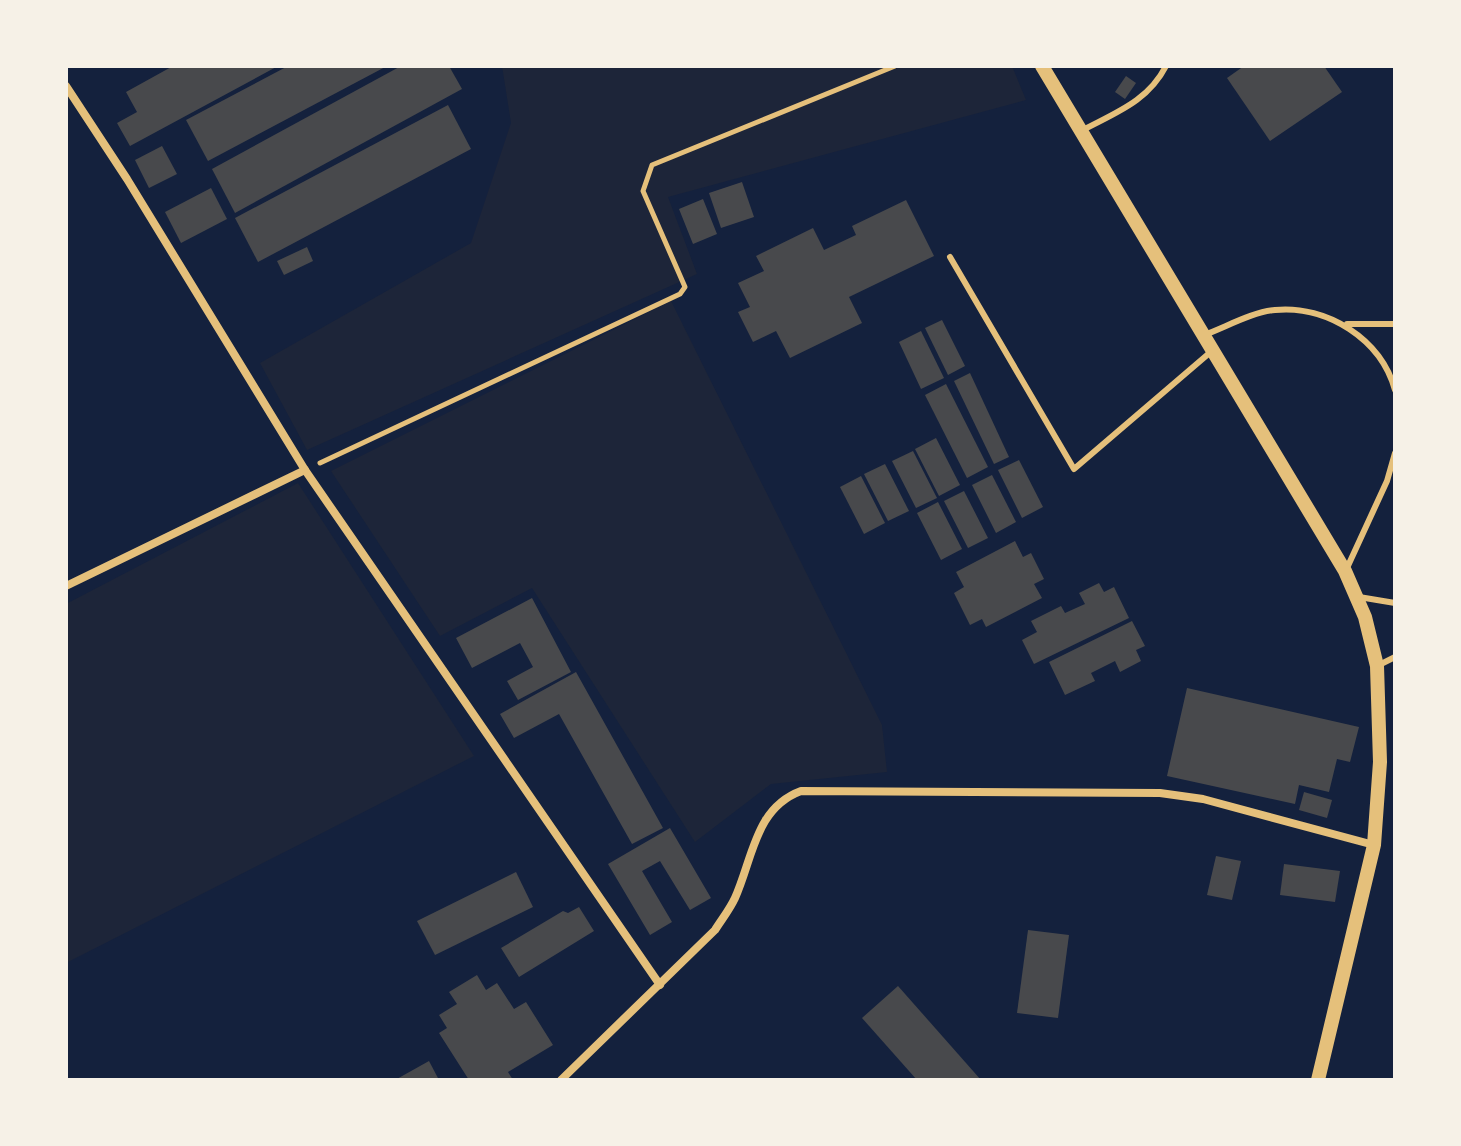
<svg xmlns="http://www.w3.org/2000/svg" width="1461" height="1146" font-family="'Archivo Narrow',sans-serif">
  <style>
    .green { fill: #1d2539 }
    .building { fill: #48494c }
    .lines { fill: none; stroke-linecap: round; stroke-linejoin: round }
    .path { stroke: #e5c07b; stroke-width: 5 }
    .service { stroke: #e5c07b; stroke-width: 6 }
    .minor { stroke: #e5c07b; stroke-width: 8 }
    .tertiary { stroke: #e5c07b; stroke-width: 14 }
  </style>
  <rect width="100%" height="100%" fill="#14213d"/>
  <g class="green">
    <path d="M502 66H1012L1026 100 668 197 697 274 307 450 260 363 471 243 511 123Z"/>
    <path d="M671 301 882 725 887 772 771 784 695 842 532 588 440 636 331 471Z"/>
    <path d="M298 483 474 756 66 963V604Z"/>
  </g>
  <g class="building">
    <path d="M173 66H278L130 146 117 123 137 112 126 92Z"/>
    <path d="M288 66H387L208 161 186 120Z"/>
    <path d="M401 66H449L462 89 235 213 212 169Z"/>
    <path d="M1244 66H1324L1342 92 1270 141 1227 78Z"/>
    <path d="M1126 76 1136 83 1125 99 1115 92Z"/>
    <path d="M448 105 471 149 258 262 235 218Z"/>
    <path d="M162 146 177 174 149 188 135 160Z"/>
    <path d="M742 182 754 217 721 228 709 193Z"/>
    <path d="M211 188 227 219 181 243 165 212Z"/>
    <path d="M703 199 717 234 693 244 679 209Z"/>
    <path d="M906 200 934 256 849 297 862 323 790 358 776 331 753 342 738 312 750 307 738 283 764 271 756 256 813 228 824 250 856 235 852 226Z"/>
    <path d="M307 247 313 261 284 275 277 261Z"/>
    <path d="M942 320 965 366 948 375 925 328Z"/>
    <path d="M921 331 944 378 921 389 899 342Z"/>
    <path d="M970 373 1009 457 994 464 954 381Z"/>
    <path d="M946 384 988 467 967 478 925 395Z"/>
    <path d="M936 438 960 485 939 496 915 449Z"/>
    <path d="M913 451 937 498 916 508 892 461Z"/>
    <path d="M1019 460 1043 507 1022 518 998 470Z"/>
    <path d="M885 464 909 511 888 521 864 474Z"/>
    <path d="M992 475 1016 522 996 533 972 485Z"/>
    <path d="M861 476 885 523 864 534 840 487Z"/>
    <path d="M964 491 988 538 968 548 944 501Z"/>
    <path d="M938 502 962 549 941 560 917 513Z"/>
    <path d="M1015 541 1023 557 1031 553 1044 579 1034 584 1042 598 986 627 982 619 970 625 954 593 964 587 956 572Z"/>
    <path d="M1099 583 1104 592 1114 587 1129 618 1034 664 1022 640 1037 632 1031 621 1061 606 1065 613 1085 604 1079 593Z"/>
    <path d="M532 598 571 672 518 700 507 681 533 667 520 643 472 668 456 638Z"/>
    <path d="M1132 621 1145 646 1136 650 1141 661 1120 672 1115 661 1091 673 1095 681 1065 695 1049 662Z"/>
    <path d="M576 672 663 828 632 844 559 714 514 738 500 714Z"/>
    <path d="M1187 688 1359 727 1350 762 1337 759 1329 792 1299 785 1295 804 1167 776Z"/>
    <path d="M1304 792 1332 800 1327 818 1299 810Z"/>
    <path d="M670 828 711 898 690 910 660 861 642 871 672 922 650 935 608 864Z"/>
    <path d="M1216 856 1241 861 1232 900 1207 895Z"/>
    <path d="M1284 864 1340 871 1335 902 1280 895Z"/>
    <path d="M516 872 533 907 435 955 417 921Z"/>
    <path d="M579 907 594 931 519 977 501 948 563 911 568 913Z"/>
    <path d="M1028 930 1069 935 1058 1018 1017 1013Z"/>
    <path d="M477 975 486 990 497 983 514 1009 526 1002 553 1045 508 1072 513 1080H469L439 1033 447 1028 439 1015 457 1004 449 992Z"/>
    <path d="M898 986 981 1080H917L862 1018Z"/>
    <path d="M429 1061 439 1080H395Z"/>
  </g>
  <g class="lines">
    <path class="path" d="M320 463 680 294 685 287 643 191 652 165 895 66"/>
    <g class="service">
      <path d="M1083 130C1117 112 1148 101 1166 66"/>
      <path d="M950 257 1074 469 1213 350"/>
      <path d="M1347 324H1395"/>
      <path d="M1204 335C1226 327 1252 312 1275 310 1327 305 1381 339 1395 390"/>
      <path d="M1347 568 1387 481 1395 453"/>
      <path d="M1359 597 1395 603"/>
      <path d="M1377 666 1395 657"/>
    </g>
    <g class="minor">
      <path d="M66 86 127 179 305 470 660 985"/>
      <path d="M66 586 305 470"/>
      <path d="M561 1080 715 930C722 919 730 909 735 898 753 858 755 808 801 791L1160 793 1203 799 1374 845"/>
    </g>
    <path class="tertiary" d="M1042 66 1345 571 1365 617 1377 666 1380 762 1374 845 1318 1080"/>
  </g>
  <rect width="1461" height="1146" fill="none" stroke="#f6f1e7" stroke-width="136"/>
</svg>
